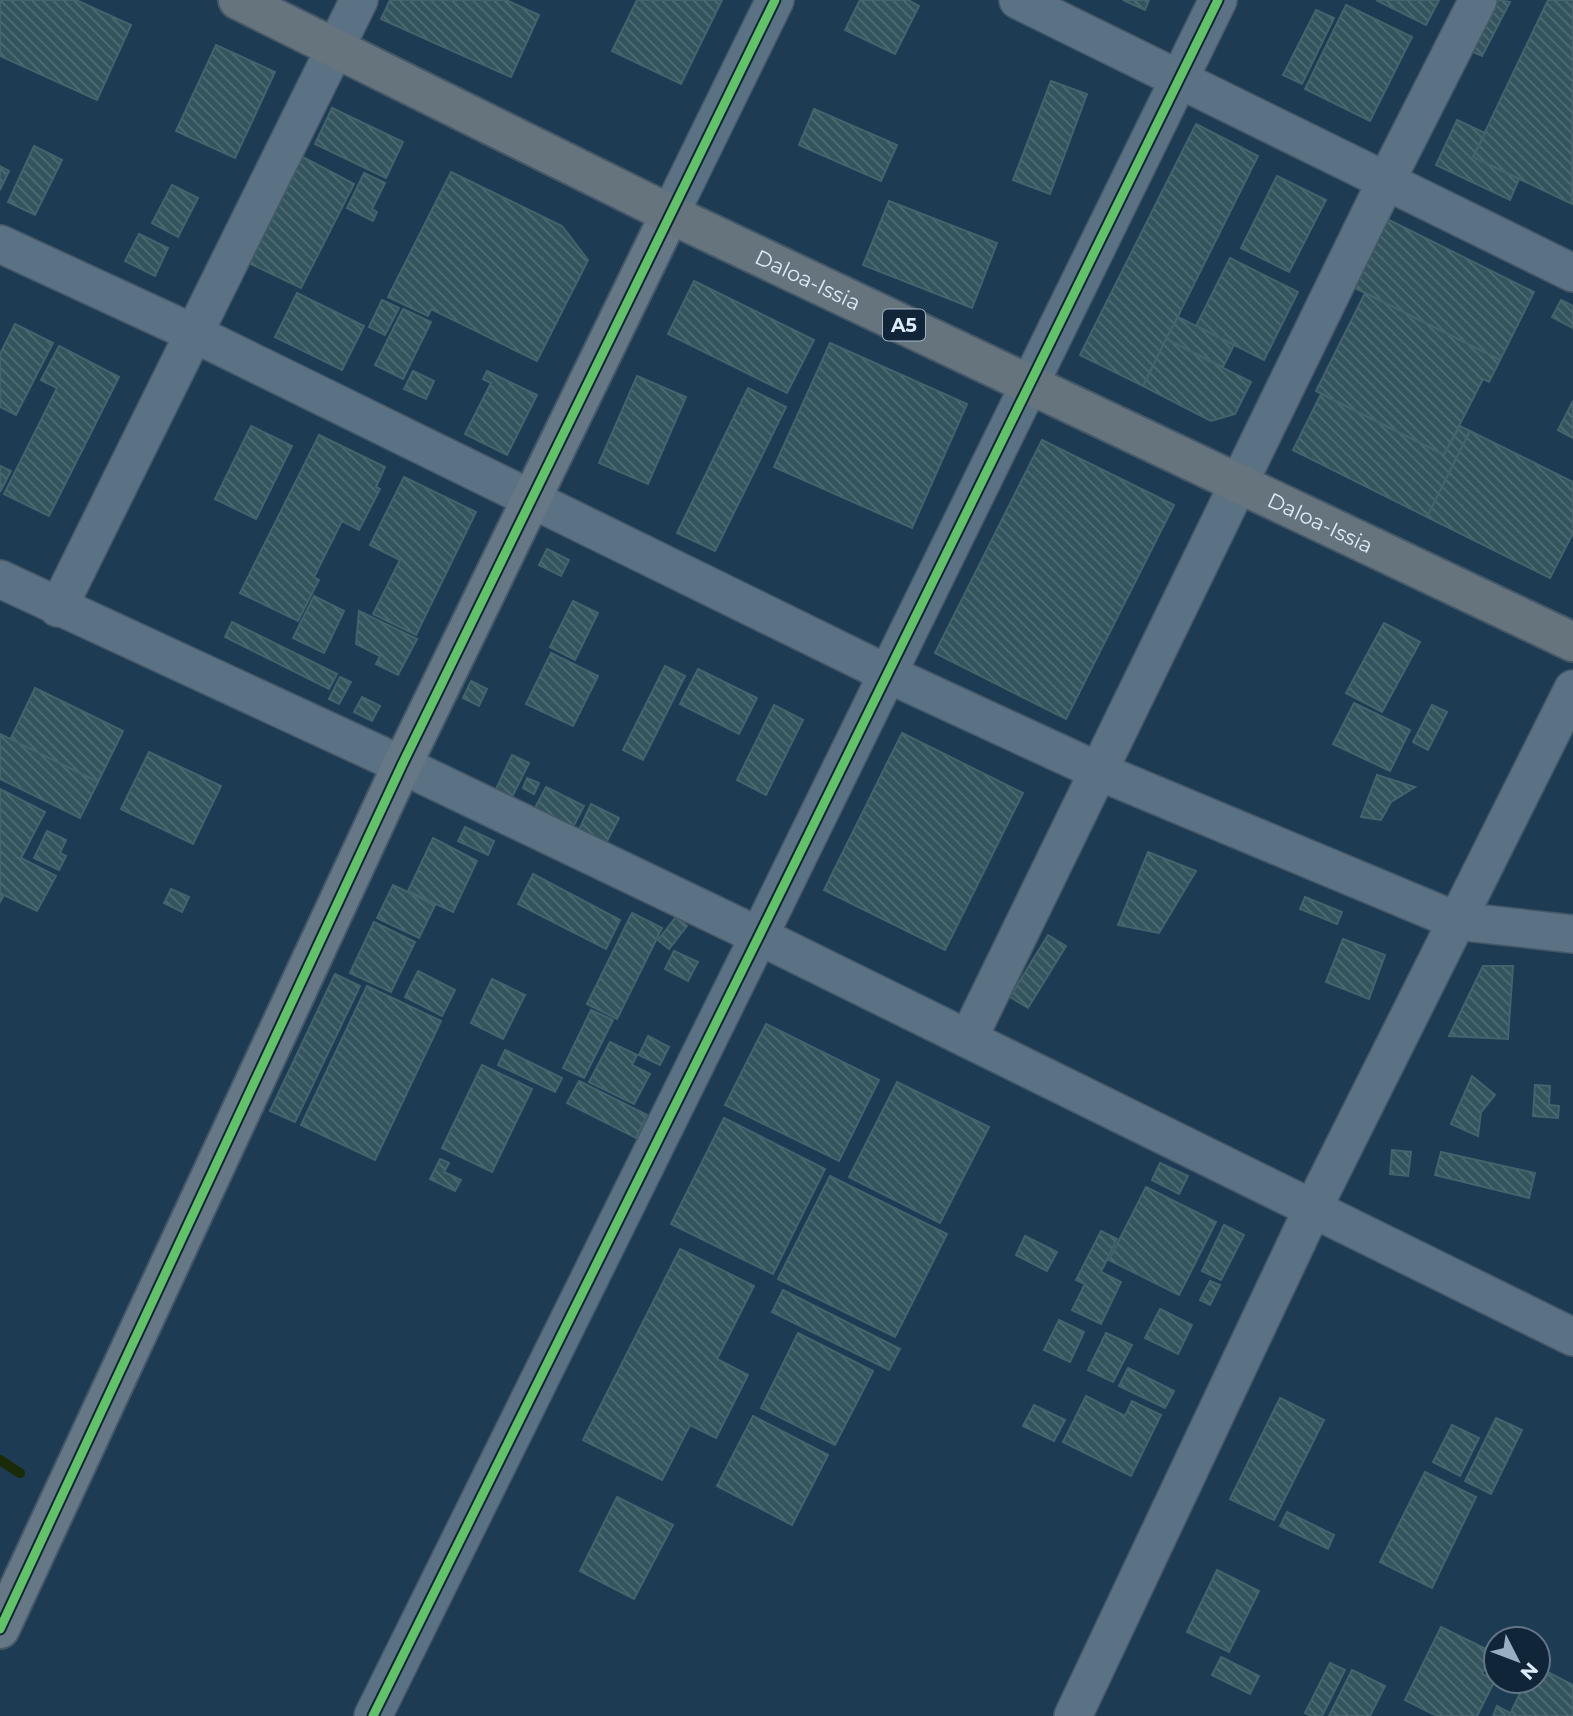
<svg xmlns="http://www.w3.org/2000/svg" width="1573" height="1716" font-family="Montserrat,sans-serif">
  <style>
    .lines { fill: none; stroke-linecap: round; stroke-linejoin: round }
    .stream { stroke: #1a2b07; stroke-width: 10 }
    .building { fill: url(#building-back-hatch); stroke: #44636c; stroke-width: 2 }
    .street-casing { stroke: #445868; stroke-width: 40 }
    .secondary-casing { stroke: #445868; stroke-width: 42 }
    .primary-casing { stroke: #445868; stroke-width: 42 }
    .street { stroke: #5b7285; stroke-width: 37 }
    .secondary { stroke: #667885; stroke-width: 38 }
    .primary { stroke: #66747e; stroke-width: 38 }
    .cycleway-casing { stroke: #102638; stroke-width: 13 }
    .cycleway { stroke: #61c268; stroke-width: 9 }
    .labels { text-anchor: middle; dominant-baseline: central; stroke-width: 5; stroke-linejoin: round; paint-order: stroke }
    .shield { fill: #102638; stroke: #9fb1c0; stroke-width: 2 }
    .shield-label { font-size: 19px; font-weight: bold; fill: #dcecfb }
    .street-label { font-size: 21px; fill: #dcecfb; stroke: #102638 }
  </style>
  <defs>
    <pattern id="building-back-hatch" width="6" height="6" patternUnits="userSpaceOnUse" patternTransform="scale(1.75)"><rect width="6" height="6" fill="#33545d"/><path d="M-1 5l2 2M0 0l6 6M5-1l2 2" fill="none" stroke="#506d75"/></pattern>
  </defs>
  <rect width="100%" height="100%" fill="#1d3c53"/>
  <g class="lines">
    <path class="stream" d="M0 1460 20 1473"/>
  </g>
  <g class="building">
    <path d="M0 0H76L131 25 97 100 0 56Z"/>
    <path d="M390 0H506L539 15 511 77 381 19Z"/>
    <path d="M637 0H722L681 84 612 51Z"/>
    <path d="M860 0H908L919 6 895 54 845 30Z"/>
    <path d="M1123 0H1149L1145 10Z"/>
    <path d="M1376 0H1439L1426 25Z"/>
    <path d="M1498 0 1510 2 1482 56 1471 51Z"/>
    <path d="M1548 0H1573L1572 204 1473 157Z"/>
    <path d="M1346 5 1412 37 1370 121 1305 89Z"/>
    <path d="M1316 10 1334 18 1302 84 1283 75Z"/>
    <path d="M216 45 275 72 235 158 176 131Z"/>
    <path d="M1051 81 1087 94 1050 194 1013 180Z"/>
    <path d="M332 108 403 142 386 178 315 144Z"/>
    <path d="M814 109 897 145 881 181 799 145Z"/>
    <path d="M1457 120 1485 133 1473 157 1519 179 1510 200 1436 165Z"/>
    <path d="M1196 124 1258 156 1143 386 1080 355Z"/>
    <path d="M34 146 62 160 35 215 8 202Z"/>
    <path d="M299 155 354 184 301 288 245 261Z"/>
    <path d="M0 166 9 171 0 190Z"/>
    <path d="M451 172 562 226 588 260 537 361 431 309 428 316 388 297Z"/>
    <path d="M364 173 385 183 372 209 377 212 373 221 347 208Z"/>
    <path d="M1277 176 1326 200 1289 272 1241 248Z"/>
    <path d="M172 185 198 198 178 237 152 223Z"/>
    <path d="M889 201 997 243 972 308 863 265Z"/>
    <path d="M1385 218 1534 292 1500 360 1351 286Z"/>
    <path d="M139 234 168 248 155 276 125 261Z"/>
    <path d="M1230 258 1298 292 1264 360 1196 326Z"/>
    <path d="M694 281 814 340 787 393 668 334Z"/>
    <path d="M297 293 364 326 342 370 275 337Z"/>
    <path d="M1365 293 1500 360 1489 382 1483 379 1444 455 1316 391Z"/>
    <path d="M382 300 399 308 385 335 369 327Z"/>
    <path d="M1561 300 1573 306V328L1552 317Z"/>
    <path d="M403 309 431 322 403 379 375 365Z"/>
    <path d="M1178 317 1234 345 1223 367 1166 339Z"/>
    <path d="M15 324 53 343 16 415 0 407V354Z"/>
    <path d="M1166 339 1251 382 1235 414 1211 421 1143 386Z"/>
    <path d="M830 343 967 404 912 528 774 467Z"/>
    <path d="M59 346 119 377 49 516 4 494 57 388 41 380Z"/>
    <path d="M413 371 434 381 426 399 404 389Z"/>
    <path d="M487 371 537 395 507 455 465 434 491 383 483 379Z"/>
    <path d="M637 376 686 397 648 484 599 463Z"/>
    <path d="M748 388 786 407 715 551 677 533Z"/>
    <path d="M1321 394 1444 455 1460 426 1470 431 1427 517 1293 450Z"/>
    <path d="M1573 401V438L1558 430Z"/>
    <path d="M251 426 292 446 256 519 215 499Z"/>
    <path d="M1470 431 1573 482V533L1550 578 1427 517Z"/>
    <path d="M319 435 385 467 376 487 380 489 359 530 342 521 314 577 319 580 298 621 240 593Z"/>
    <path d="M1042 440 1174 505 1066 719 935 653Z"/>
    <path d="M0 466 11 471 0 492Z"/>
    <path d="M404 477 476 512 416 635 373 614 400 560 370 545Z"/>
    <path d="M547 549 569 560 561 576 539 565Z"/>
    <path d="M314 596 344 611 324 653 293 638Z"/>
    <path d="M573 601 598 613 575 660 550 647Z"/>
    <path d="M359 611 417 639 398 675 376 664 380 656 356 644Z"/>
    <path d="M232 622 337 674 329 689 225 637Z"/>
    <path d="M1384 623 1420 642 1382 712 1346 693Z"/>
    <path d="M551 653 598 676 573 726 526 704Z"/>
    <path d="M665 666 685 676 643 760 623 750Z"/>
    <path d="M698 669 757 698 739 734 680 704Z"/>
    <path d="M340 677 351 682 339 704 329 699Z"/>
    <path d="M471 681 487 689 479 706 463 698Z"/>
    <path d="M35 688 123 731 98 782 10 740Z"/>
    <path d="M362 697 380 706 372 721 354 712Z"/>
    <path d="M1354 703 1410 730 1390 771 1333 744Z"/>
    <path d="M774 705 803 720 766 795 737 780Z"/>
    <path d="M1432 705 1447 712 1428 750 1413 742Z"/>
    <path d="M902 733 1023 793 945 950 824 890Z"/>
    <path d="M0 734 98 782 80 818 0 779Z"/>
    <path d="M149 752 221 786 193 844 121 809Z"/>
    <path d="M512 755 529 763 512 797 496 789Z"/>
    <path d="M1377 775 1415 787 1391 802 1381 820 1361 817Z"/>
    <path d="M527 778 539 783 534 794 523 788Z"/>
    <path d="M546 787 584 806 573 827 535 808Z"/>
    <path d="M0 789 45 812 21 858 56 876 37 911 4 895 0 902Z"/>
    <path d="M591 804 619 818 605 845 578 832Z"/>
    <path d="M465 827 494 841 488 855 458 841Z"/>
    <path d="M47 831 66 840 60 853 66 856 59 870 34 858Z"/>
    <path d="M433 838 477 861 453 912 408 891Z"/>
    <path d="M1148 852 1196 871 1159 933 1118 925Z"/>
    <path d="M533 874 620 920 606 949 518 904Z"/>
    <path d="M393 885 435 905 419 938 377 918Z"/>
    <path d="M171 889 189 897 182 912 164 903Z"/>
    <path d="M1305 897 1342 912 1337 924 1300 909Z"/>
    <path d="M632 913 662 928 617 1019 587 1004Z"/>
    <path d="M676 917 687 926 669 949 658 940Z"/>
    <path d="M374 922 415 942 391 992 350 973Z"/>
    <path d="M1048 935 1066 946 1028 1008 1010 997Z"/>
    <path d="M1343 939 1385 955 1369 999 1326 982Z"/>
    <path d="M674 951 698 962 688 981 665 969Z"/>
    <path d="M1483 966H1513L1508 1039 1449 1036Z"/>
    <path d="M418 971 455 990 442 1016 405 997Z"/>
    <path d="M335 974 360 986 295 1122 270 1111Z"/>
    <path d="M492 979 525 995 503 1039 471 1023Z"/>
    <path d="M367 986 441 1021 375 1160 301 1125Z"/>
    <path d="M591 1010 613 1020 584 1078 563 1068Z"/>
    <path d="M766 1024 879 1080 839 1161 725 1105Z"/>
    <path d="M648 1036 669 1047 660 1065 639 1055Z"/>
    <path d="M610 1042 637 1055 632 1065 650 1074 634 1104 589 1082Z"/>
    <path d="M505 1050 562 1078 555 1092 498 1065Z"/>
    <path d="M482 1065 532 1089 492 1172 442 1148Z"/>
    <path d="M1472 1076 1495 1095 1481 1112 1478 1136 1451 1124Z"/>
    <path d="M579 1081 647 1115 636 1138 567 1103Z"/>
    <path d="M897 1082 989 1127 940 1223 849 1177Z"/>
    <path d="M1535 1085 1550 1086 1549 1105 1559 1106 1558 1118 1533 1116Z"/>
    <path d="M724 1118 825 1169 773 1274 671 1224Z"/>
    <path d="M1392 1150 1411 1152 1408 1176 1390 1174Z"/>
    <path d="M1441 1152 1535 1173 1529 1198 1435 1175Z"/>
    <path d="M440 1159 449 1163 444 1172 461 1180 455 1191 430 1179Z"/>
    <path d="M1160 1163 1188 1176 1179 1194 1152 1180Z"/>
    <path d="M830 1176 947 1234 895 1337 778 1279Z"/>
    <path d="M1146 1187 1216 1222 1179 1295 1109 1260Z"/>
    <path d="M1224 1225 1244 1235 1221 1280 1202 1271Z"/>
    <path d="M1101 1231 1117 1239 1101 1272 1121 1282 1101 1324 1072 1310 1085 1284 1076 1280Z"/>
    <path d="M1025 1236 1057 1252 1047 1271 1016 1255Z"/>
    <path d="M680 1249 754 1286 717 1359 748 1375 716 1438 690 1425 662 1480 583 1440Z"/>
    <path d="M1210 1281 1220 1285 1210 1305 1200 1300Z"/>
    <path d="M783 1290 900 1349 889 1370 772 1312Z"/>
    <path d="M1160 1309 1192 1325 1178 1354 1145 1338Z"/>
    <path d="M1059 1320 1084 1332 1070 1362 1044 1350Z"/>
    <path d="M798 1333 873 1371 835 1445 761 1408Z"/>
    <path d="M1106 1333 1132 1345 1113 1382 1088 1370Z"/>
    <path d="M1128 1368 1174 1391 1165 1408 1119 1386Z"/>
    <path d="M1086 1396 1125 1416 1132 1401 1161 1415 1131 1476 1063 1442Z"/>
    <path d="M1280 1398 1324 1420 1274 1520 1230 1499Z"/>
    <path d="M1034 1405 1065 1420 1054 1441 1023 1426Z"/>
    <path d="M753 1416 828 1455 792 1525 717 1486Z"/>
    <path d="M1496 1418 1522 1430 1491 1494 1465 1481Z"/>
    <path d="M1452 1425 1479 1438 1460 1476 1433 1462Z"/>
    <path d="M1425 1472 1476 1497 1432 1588 1380 1562Z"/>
    <path d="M617 1497 673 1525 634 1599 580 1571Z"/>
    <path d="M1287 1512 1334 1535 1328 1549 1280 1526Z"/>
    <path d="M1217 1570 1259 1591 1229 1652 1187 1632Z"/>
    <path d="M1441 1627 1492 1652 1482 1674 1495 1680 1477 1716H1437L1405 1700Z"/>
    <path d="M1221 1657 1259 1676 1250 1694 1212 1675Z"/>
    <path d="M1330 1663 1345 1670 1322 1716H1312L1305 1713Z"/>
    <path d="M1538 1667 1573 1685V1716H1509L1526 1681H1538Z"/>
    <path d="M1352 1670 1385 1686 1370 1716H1329Z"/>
    <path d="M1501 1681H1514L1510 1690 1499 1685Z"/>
    <path d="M1497 1706 1510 1713 1509 1716H1493Z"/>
  </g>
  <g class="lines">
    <g class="street-casing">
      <g id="street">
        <path d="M1018 0 1573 273"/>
        <path d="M670 214 775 0"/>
        <path d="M0 244 193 333 888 674 1098 771 1457 921 1573 934"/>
        <path d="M0 579 402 765 759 936 1573 1337"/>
        <path d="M58 608 359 0"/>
        <path d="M968 1039 1386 181 1478 0"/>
        <path d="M373 1716 759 936 1218 0"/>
        <path d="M1073 1716 1313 1208 1573 689"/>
      </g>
    </g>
    <g class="secondary-casing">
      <path id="secondary" d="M0 1629 402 765 670 214"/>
    </g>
    <g class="primary-casing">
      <g id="primary">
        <path id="s1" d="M238 0 670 214 1573 642"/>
      </g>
    </g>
    <use href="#street" class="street"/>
    <use href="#secondary" class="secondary"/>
    <use href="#primary" class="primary"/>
    <g class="cycleway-casing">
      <g id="cycleway">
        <path d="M0 1629 402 765 775 0"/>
        <path d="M373 1716 759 936 1218 0"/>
      </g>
    </g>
    <use href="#cycleway" class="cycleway"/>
  </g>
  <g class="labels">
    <rect class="shield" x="883" y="309.5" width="42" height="31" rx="5"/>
    <g class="shield-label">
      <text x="904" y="325">A5</text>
    </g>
    <g class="street-label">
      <text stroke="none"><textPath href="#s1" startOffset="635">Daloa-Issia</textPath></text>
      <text stroke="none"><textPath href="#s1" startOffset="1202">Daloa-Issia</textPath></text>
    </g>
  </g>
  <g transform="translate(1517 1660) rotate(132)"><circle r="33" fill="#102638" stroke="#627586" stroke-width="2"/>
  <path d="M0-5L12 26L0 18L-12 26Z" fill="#99aec0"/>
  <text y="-10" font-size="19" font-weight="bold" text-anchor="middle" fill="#dcecfb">N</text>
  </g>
</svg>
